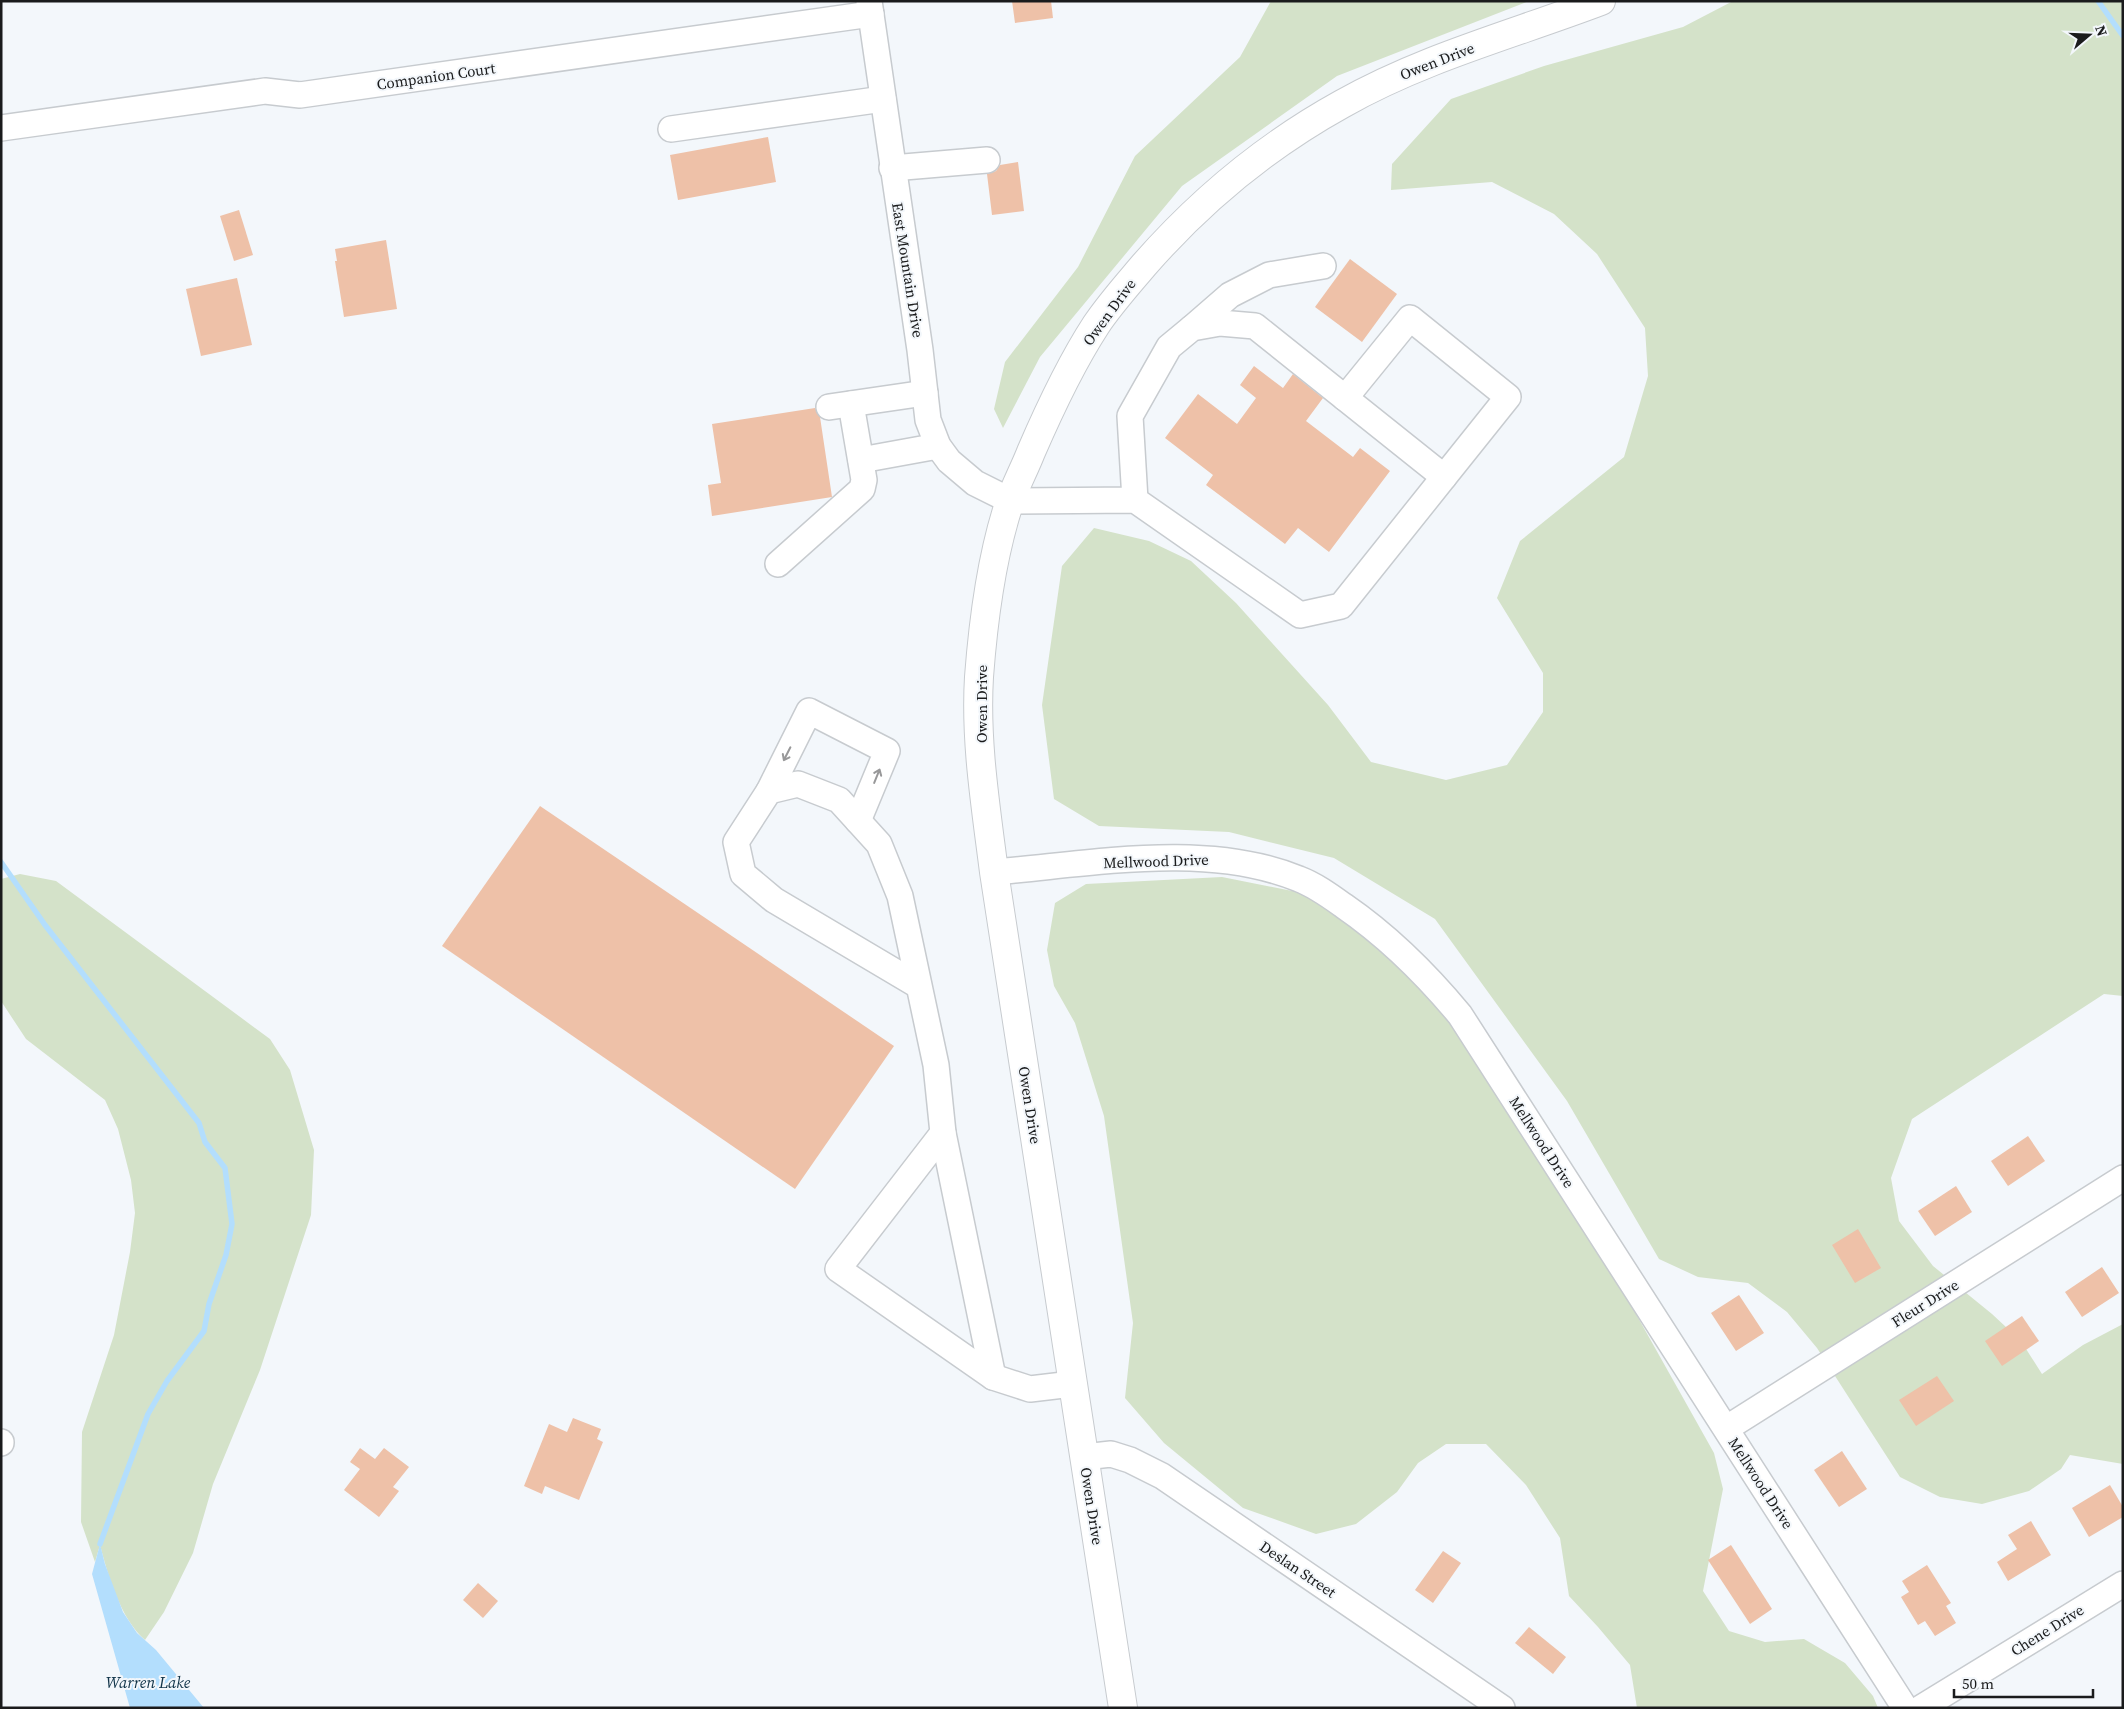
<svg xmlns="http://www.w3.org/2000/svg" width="2124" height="1709" font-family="'Source Serif 4',serif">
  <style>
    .green { fill: #d4e2c9 }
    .water { fill: #b3defd }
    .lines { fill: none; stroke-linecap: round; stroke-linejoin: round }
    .stream { stroke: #b3defd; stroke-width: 5.5 }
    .building { fill: #eec1a8 }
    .minor-casing { stroke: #c7cbcf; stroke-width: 28 }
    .major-casing { stroke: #c7cbcf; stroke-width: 30 }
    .minor { stroke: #fff; stroke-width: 25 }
    .major { stroke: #fff; stroke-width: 28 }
    .oneway { stroke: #989899 }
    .labels { text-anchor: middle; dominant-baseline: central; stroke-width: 4; stroke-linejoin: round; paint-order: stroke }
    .street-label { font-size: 15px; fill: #1a1b1c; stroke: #f3f7fb }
    .water-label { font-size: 16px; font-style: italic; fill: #0f3247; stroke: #f3f7fb }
  </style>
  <rect width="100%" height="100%" fill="#f3f7fb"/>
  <g class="green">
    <path d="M1271 1H1529L1337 76 1182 186 1040 357 1003 428 994 409 1005 362 1078 267 1135 156 1240 57Z"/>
    <path d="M1733 1H2123V996L2104 994 1912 1119 1891 1178 1899 1221 1933 1266 1992 1314 2021 1341 2042 1374 2083 1345 2123 1324V1464L2070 1455 2061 1469 2029 1491 1982 1504 1940 1497 1900 1477 1817 1348 1787 1312 1748 1283 1698 1277 1659 1259 1567 1101 1435 919 1334 858 1229 832 1099 826 1054 799 1042 705 1062 566 1094 528 1149 541 1191 561 1236 603 1328 705 1371 762 1446 780 1507 765 1543 712V673L1497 598 1520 541 1624 457 1648 376 1645 328 1597 254 1554 214 1492 182 1391 190 1392 164 1451 99 1544 66 1683 27Z"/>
    <path d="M20 874 56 881 270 1039 290 1070 314 1150 311 1215 260 1370 213 1484 193 1553 164 1612 145 1640C121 1619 108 1576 100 1545L95 1562 81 1522 82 1432 114 1335 130 1252 135 1213 131 1180 118 1129 105 1100 26 1039 1 1001V879Z"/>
    <path d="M1222 877 1302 893 1382 949 1465 1039 1604 1257 1714 1453 1723 1489 1703 1591 1729 1631 1765 1642 1804 1639 1845 1663 1873 1696 1878 1708H1637L1630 1665 1598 1627 1569 1596 1560 1538 1526 1485 1486 1444H1446L1418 1463 1397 1492 1356 1524 1316 1534 1243 1508 1164 1443 1125 1398 1133 1323 1104 1116 1075 1023 1054 986 1047 950 1055 903 1086 884Z"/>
  </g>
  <path class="water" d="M100 1544 105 1564 123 1612 137 1633 156 1650 204 1708H130L92 1574Z"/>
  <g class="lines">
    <g class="stream">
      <path d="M2098 1 2123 36"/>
      <path d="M1 862 45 925 199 1123 205 1142 225 1168 232 1224 226 1255 209 1304 204 1331 167 1381 148 1414 100 1544"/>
    </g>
  </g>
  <g class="building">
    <path d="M1012 1H1051L1053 18 1015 23Z"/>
    <path d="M768 137 776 182 678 200 670 155Z"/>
    <path d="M1018 162 1024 211 992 215 987 174 996 171 1000 165Z"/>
    <path d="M239 210 253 255 234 261 220 216Z"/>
    <path d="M386 240 397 309 344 317 335 261H337L335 249Z"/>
    <path d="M1350 259 1397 294 1362 342 1315 307Z"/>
    <path d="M237 278 252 345 201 356 186 289Z"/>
    <path d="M1254 366 1283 388 1293 374 1323 398 1306 421 1353 457 1360 448 1390 471 1329 552 1298 528 1285 544 1206 485 1213 475 1165 438 1198 394 1237 424 1256 398 1240 385Z"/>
    <path d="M815 408 820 417 832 497 712 516 708 485 721 483 712 424Z"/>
    <path d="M540 806 894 1046 795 1189 442 946Z"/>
    <path d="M2028 1136 2045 1161 2008 1186 1991 1161Z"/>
    <path d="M1956 1186 1972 1212 1935 1236 1918 1211Z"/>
    <path d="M1858 1229 1881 1268 1855 1283 1832 1245Z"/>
    <path d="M2102 1267 2119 1293 2082 1317 2065 1292Z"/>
    <path d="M1739 1295 1764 1333 1736 1351 1711 1313Z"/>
    <path d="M2022 1316 2039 1341 2002 1366 1985 1341Z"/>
    <path d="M1937 1376 1954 1401 1916 1426 1899 1400Z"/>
    <path d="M573 1418 601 1429 597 1439 603 1442 579 1500 545 1486 542 1494 524 1486 549 1424 567 1432Z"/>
    <path d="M360 1448 375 1459 384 1448 409 1467 393 1487 399 1491 379 1517 344 1490 360 1469 350 1462Z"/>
    <path d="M1842 1451 1867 1489 1839 1507 1814 1470Z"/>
    <path d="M2110 1485 2123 1507V1517L2089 1537 2072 1508Z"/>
    <path d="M2031 1521 2051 1555 2008 1581 1997 1562 2017 1549 2008 1535Z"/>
    <path d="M1731 1545 1772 1609 1750 1624 1708 1560Z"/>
    <path d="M1443 1551 1461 1563 1433 1603 1415 1590Z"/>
    <path d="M1927 1565 1951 1603 1946 1606 1956 1623 1935 1636 1925 1621 1918 1625 1901 1597 1909 1592 1902 1581Z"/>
    <path d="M478 1583 498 1601 483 1618 463 1600Z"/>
    <path d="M1529 1627 1566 1657 1553 1674 1515 1643Z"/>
  </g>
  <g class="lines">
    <g class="minor-casing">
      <g id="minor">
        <path d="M869 1 920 350 928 420 938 446 949 461 975 483 1011 501 1135 500 1300 615 1341 606 1444 477 1255 326 1220 323 1192 328 1169 347 1130 416 1135 500"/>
        <path d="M1 128 265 91 300 95 871 14"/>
        <path d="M671 129 883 99"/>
        <path d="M892 168 987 160"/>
        <path d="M1192 328 1230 295 1269 275 1323 266"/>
        <path d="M1345 398 1410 318 1508 397 1444 477"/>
        <path d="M829 407 925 393"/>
        <path d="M861 460 938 446"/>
        <path d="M778 564 862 489 864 480 851 404"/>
        <path d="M769 791 809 711 887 751 858 821"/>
        <path d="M994 872C1091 864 1206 841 1299 879 1315 885 1330 896 1344 906 1389 937 1426 974 1460 1015L1905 1708"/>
        <path d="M919 986 774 900 743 874 736 842 769 791 798 784 839 800 879 844 900 896 936 1065 943 1133 838 1269 993 1377 1030 1389 1072 1384"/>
        <path d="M943 1133 993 1377"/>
        <path d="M1727 1428 2123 1178"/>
        <path d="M1 1442V1443"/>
        <path d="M1084 1457 1111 1454 1130 1460 1162 1476 1502 1708"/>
        <path d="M1921 1708 2123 1584"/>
      </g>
    </g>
    <g class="major-casing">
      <path id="major" d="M1123 1708 994 872C986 808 975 742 979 677 983 624 992 557 1008 507 1014 488 1024 470 1031 452 1050 408 1070 365 1096 325 1110 304 1128 284 1144 265 1201 200 1266 146 1342 104 1423 58 1514 34 1601 1"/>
    </g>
    <use href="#minor" class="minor"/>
    <use href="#major" class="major"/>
  </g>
  <defs><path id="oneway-shaft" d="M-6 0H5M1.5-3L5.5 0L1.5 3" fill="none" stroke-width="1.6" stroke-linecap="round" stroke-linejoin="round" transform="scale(1.25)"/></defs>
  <g class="oneway">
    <use href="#oneway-shaft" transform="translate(787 754) rotate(117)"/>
    <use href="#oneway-shaft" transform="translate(877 776) rotate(-68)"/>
  </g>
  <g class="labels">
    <g class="street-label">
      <text transform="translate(1437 61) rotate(-21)">Owen Drive</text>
      <text transform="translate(436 76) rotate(-8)">Companion Court</text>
      <text transform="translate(908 270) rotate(81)">East Mountain Drive</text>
      <text transform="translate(1109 312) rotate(-54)">Owen Drive</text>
      <text transform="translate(981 704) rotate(-90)">Owen Drive</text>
      <text transform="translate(1156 861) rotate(-2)">Mellwood Drive</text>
      <text transform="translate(1030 1105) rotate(81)">Owen Drive</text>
      <text transform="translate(1542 1142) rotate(57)">Mellwood Drive</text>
      <text transform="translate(1925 1303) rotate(-32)">Fleur Drive</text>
      <text transform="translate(1761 1483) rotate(57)">Mellwood Drive</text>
      <text transform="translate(1092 1506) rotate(81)">Owen Drive</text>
      <text transform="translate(1298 1569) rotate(34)">Deslan Street</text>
      <text transform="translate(2047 1630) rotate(-32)">Chene Drive</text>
    </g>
    <g class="water-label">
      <text x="148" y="1682">Warren Lake</text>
    </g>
  </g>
  <rect width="2124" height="1709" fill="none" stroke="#1a1b1c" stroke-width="5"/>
  <g transform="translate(2089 35) rotate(71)" stroke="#f3f7fb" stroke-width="4" paint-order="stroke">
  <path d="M0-4L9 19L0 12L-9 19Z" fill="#1a1b1c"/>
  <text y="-8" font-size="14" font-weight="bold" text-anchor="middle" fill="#1a1b1c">N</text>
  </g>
  <path d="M1954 1689v8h139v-8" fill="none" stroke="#1a1b1c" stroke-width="2.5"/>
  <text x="1962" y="1689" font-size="15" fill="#1a1b1c" stroke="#f3f7fb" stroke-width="4" paint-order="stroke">50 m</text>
</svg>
